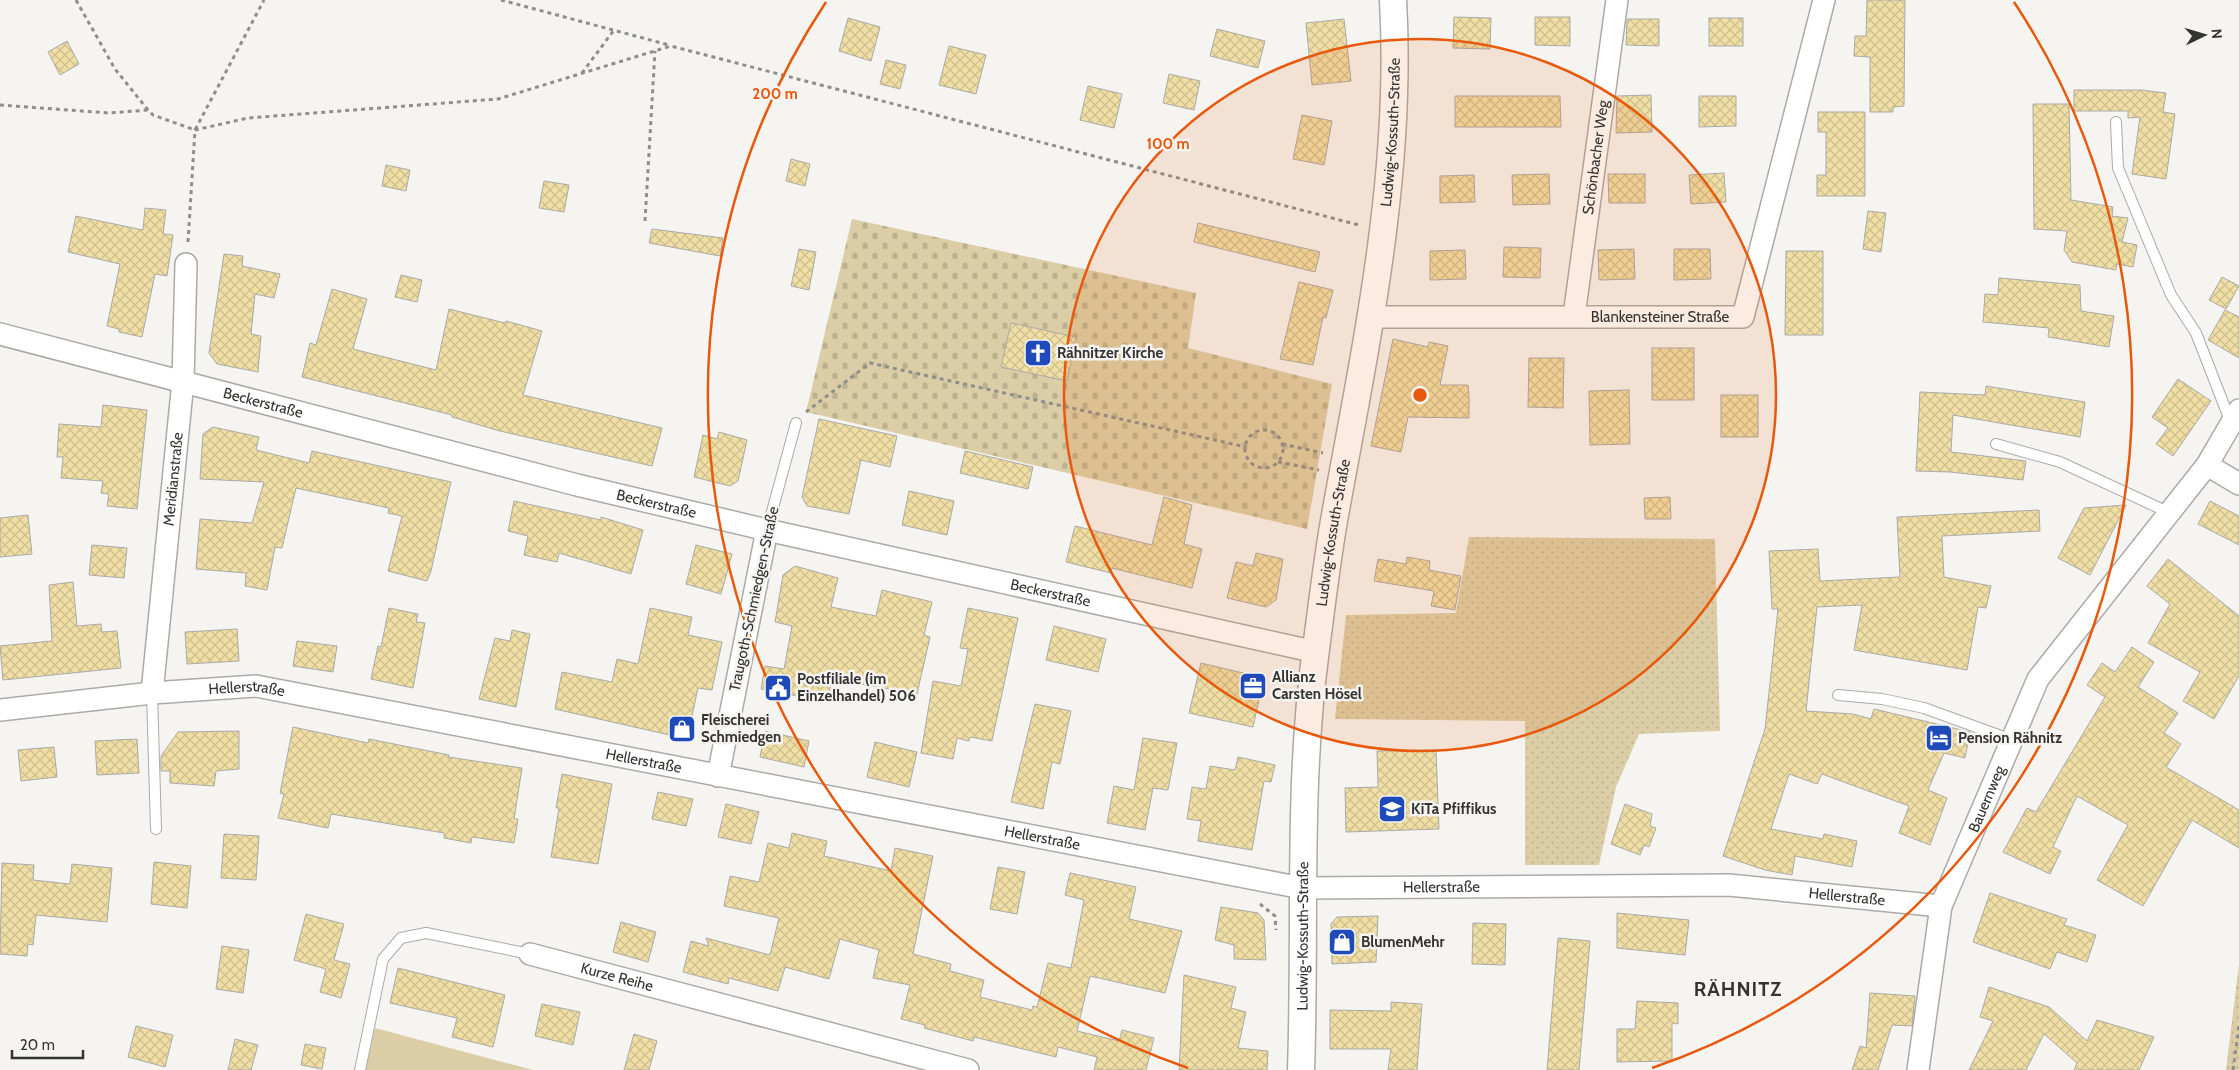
<svg xmlns="http://www.w3.org/2000/svg" width="2239" height="1070" font-family="Cabin,sans-serif">
  <style>
    .grass { fill: url(#grass-dots) }
    .cemetery { fill: url(#cemetery-stones) }
    .park { fill: #dbcea6 }
    .building { fill: url(#building-cross-hatch); stroke: #aaaaa7 }
    .lines { fill: none; stroke-linecap: round; stroke-linejoin: round }
    .service-casing { stroke: #abaaa7; stroke-width: 12 }
    .minor-casing { stroke: #abaaa7; stroke-width: 24 }
    .tertiary-casing { stroke: #abaaa7; stroke-width: 29 }
    .path { stroke: #8e8e8b; stroke-width: 3; stroke-dasharray: 4 4; stroke-linecap: butt }
    .service { stroke: #fff; stroke-width: 10 }
    .minor { stroke: #fff; stroke-width: 21 }
    .tertiary { stroke: #fff; stroke-width: 26 }
    .ring { fill: none; stroke: #e8590c; stroke-width: 2.5 }
    .labels { text-anchor: middle; dominant-baseline: central; stroke-width: 5; stroke-linejoin: round; paint-order: stroke }
    .street-label { font-size: 15px; fill: #333331; stroke: #f5f4f1 }
    .poi-label { font-size: 15px; font-weight: bold; fill: #333331; stroke: #f5f4f1; text-anchor: start }
    .district-label { font-size: 20px; font-weight: bold; letter-spacing: 1px; fill: #333331; stroke: #f5f4f1 }
    .centre { fill: #e8590c; stroke: #f5f4f1; stroke-width: 2.5 }
    .ring-label { font-size: 15px; text-anchor: middle; font-weight: bold; fill: #e8590c; stroke: #f5f4f1; stroke-width: 5; stroke-linejoin: round; paint-order: stroke }
  </style>
  <defs>
    <pattern id="grass-dots" width="8" height="8" patternUnits="userSpaceOnUse" patternTransform="scale(1.25)"><rect width="8" height="8" fill="#dbcea6"/><path d="M2 2h.1M6 6h.1" fill="none" stroke="#bcb18f" stroke-width="1.8" stroke-linecap="round"/></pattern>
    <pattern id="cemetery-stones" width="16" height="16" patternUnits="userSpaceOnUse" patternTransform="scale(1.25)"><rect width="16" height="16" fill="#dbcea6"/><path d="M2 7V4a2 2 0 0 1 4 0v3zM10 15v-3a2 2 0 0 1 4 0v3z" fill="#bcb18f"/></pattern>
    <pattern id="building-cross-hatch" width="8" height="8" patternUnits="userSpaceOnUse" patternTransform="scale(1.25)"><rect width="8" height="8" fill="#f0dea5"/><path d="M0 0l8 8M0 8l8-8" fill="none" stroke="#cebf8e"/></pattern>
  </defs>
  <rect width="100%" height="100%" fill="#f5f4f1"/>
  <g class="grass">
    <path d="M1469 537 1715 539 1720 731 1639 734 1616 787 1599 865H1525V721L1335 719 1346 615 1456 613Z"/>
    <path d="M2239 964V1070H2226Z"/>
  </g>
  <path class="cemetery" d="M852 219 1196 293 1188 348 1332 384 1307 529 806 412Z"/>
  <path class="park" d="M375 1028 533 1070H365Z"/>
  <g class="building">
    <path d="M1867 0H1905L1904 106 1893 107V112H1870V57L1854 56 1855 36H1866Z"/>
    <path d="M1454 17 1491 18 1490 49 1453 48Z"/>
    <path d="M1535 17H1570V46L1535 45Z"/>
    <path d="M848 18 880 27 871 61 839 51Z"/>
    <rect x="1709" y="18" width="34" height="28"/>
    <path d="M1344 19 1351 81 1312 85 1306 23Z"/>
    <path d="M1627 19H1659V46L1626 45Z"/>
    <path d="M1217 29 1265 41 1258 68 1210 56Z"/>
    <path d="M67 41 79 64 60 75 48 52Z"/>
    <path d="M949 46 986 55 976 94 939 85Z"/>
    <path d="M886 60 906 65 900 89 880 84Z"/>
    <path d="M1169 74 1200 81 1194 110 1163 103Z"/>
    <path d="M1088 86 1122 94 1114 128 1080 120Z"/>
    <path d="M2074 90H2141L2166 93 2163 112 2175 114 2166 179 2132 174 2140 117 2128 118V111H2074Z"/>
    <path d="M1651 95 1652 132 1616 133 1617 96Z"/>
    <path d="M1455 96H1560L1561 127H1455Z"/>
    <path d="M1699 96H1736V126L1699 127Z"/>
    <path d="M2033 104H2069L2071 200 2113 207 2112 216 2128 218 2122 242 2137 245 2133 267 2117 264 2116 270 2072 262 2064 250 2067 231 2034 229Z"/>
    <path d="M1818 112H1865V196H1817V175H1826V132H1818Z"/>
    <path d="M1302 115 1332 121 1324 165 1293 159Z"/>
    <path d="M791 159 810 164 805 186 786 181Z"/>
    <path d="M386 165 410 170 406 191 382 186Z"/>
    <path d="M1724 173 1726 202 1691 204 1689 175Z"/>
    <path d="M1549 174 1550 204 1513 205 1512 175Z"/>
    <path d="M1608 174H1645V203H1609Z"/>
    <path d="M1474 175 1475 202 1440 203V176Z"/>
    <path d="M544 181 569 185 564 212 539 208Z"/>
    <path d="M145 208 166 210 163 234 173 235 167 276 155 274 142 337 119 332V329L107 326 120 264 68 252 76 216 143 230Z"/>
    <path d="M1868 211 1886 213 1881 252 1863 249Z"/>
    <path d="M1198 223 1320 252 1315 272 1194 242Z"/>
    <path d="M652 229 723 238 720 256 649 243Z"/>
    <path d="M1504 247 1541 248 1540 278 1503 277Z"/>
    <path d="M799 249 816 252 809 290 791 286Z"/>
    <path d="M1634 249 1635 279 1599 280 1598 250Z"/>
    <path d="M1674 249H1710L1711 279 1674 280Z"/>
    <path d="M1465 250 1466 279 1430 280V251Z"/>
    <path d="M1786 251H1823V335H1785Z"/>
    <path d="M224 254 243 256 242 266 280 274 274 298 255 294 251 334 261 336 258 372 217 364 209 353Z"/>
    <path d="M401 275 422 280 417 302 395 297Z"/>
    <path d="M2222 277 2239 286 2226 309 2209 300Z"/>
    <path d="M1999 278 2080 285 2081 311 2114 316 2109 347 2048 337 2049 328 1983 322 1985 294 1998 295Z"/>
    <path d="M1299 282 1333 290 1326 318 1323 317 1313 365 1280 359Z"/>
    <path d="M332 289 367 299 353 349 436 370 449 309 505 323 506 321 542 331 523 395 662 428 652 466 500 431 452 417V415L302 377 310 343 316 345Z"/>
    <path d="M2225 310 2239 317V358L2208 340Z"/>
    <path d="M1011 323 1076 337 1067 381 1001 367Z"/>
    <path d="M1393 339 1428 347 1429 342 1448 346 1440 385H1468L1469 396V418L1408 417 1401 452 1371 446Z"/>
    <rect x="1652" y="348" width="42" height="52"/>
    <path d="M1529 358H1564L1563 408 1528 407Z"/>
    <path d="M2178 379 2211 401 2173 456 2156 444 2168 428 2152 417Z"/>
    <path d="M1986 386 2085 402 2080 437 1953 415 1951 452 2026 461 2023 480 1950 472 1916 471 1920 392 1985 395Z"/>
    <path d="M1629 390 1630 444 1590 445 1589 391Z"/>
    <rect x="1721" y="395" width="37" height="42"/>
    <path d="M103 405 147 410 137 509 107 506 109 494 101 493 103 481 61 478 63 457H57L59 424 101 427Z"/>
    <path d="M819 419 897 436 890 467 861 460 849 514 807 506 802 497Z"/>
    <path d="M213 427 259 437 256 450 309 463 312 451 451 482 431 571 427 581 388 571 402 516 388 513 389 508 296 488 282 548 275 547 267 590 245 586 246 573 196 569 200 519 252 523 264 482 200 479 203 434Z"/>
    <path d="M719 432 747 440 738 481 730 486 694 477 703 435 717 439Z"/>
    <path d="M965 451 1033 467 1028 489 960 473Z"/>
    <path d="M909 491 954 501 947 535 902 525Z"/>
    <path d="M1164 497 1192 505 1184 544 1202 549 1192 588 1112 568 1111 573 1066 562 1075 526 1152 545Z"/>
    <path d="M1670 497 1671 519H1645L1644 498Z"/>
    <path d="M514 501 601 520V517L643 530 631 574 559 553 557 562 524 555 528 536 508 531Z"/>
    <path d="M2210 501 2239 516V545L2198 524Z"/>
    <path d="M2126 505 2090 575 2058 558 2084 508Z"/>
    <path d="M2039 510 2040 531 1942 536 1944 577 1991 586 1986 608 1978 607 1967 670 1854 650 1862 605 1817 607 1806 711 1853 714 1871 719 1874 709 1970 732 1965 758 1944 753 1928 790 1947 798 1930 845 1899 833 1909 806 1822 774 1817 784 1789 774 1771 829 1823 839 1824 834 1857 841 1852 867 1795 856 1792 875 1765 870 1723 856 1765 729 1778 609H1772L1769 551 1818 549 1820 581 1900 577 1897 517Z"/>
    <path d="M28 515 32 554 0 557V518Z"/>
    <path d="M92 545 127 548 124 578 89 575Z"/>
    <path d="M696 545 732 554 721 594 686 584Z"/>
    <path d="M1256 553 1283 559 1276 600 1266 607 1227 598 1236 562 1253 566Z"/>
    <path d="M1407 557 1430 561 1429 570 1461 576 1455 610 1431 606 1434 591 1374 581 1378 559 1406 564Z"/>
    <path d="M2168 559 2239 616V676L2214 719 2183 701 2200 672 2148 643 2170 604 2147 586Z"/>
    <path d="M795 566 838 578 831 607 876 616 882 590 932 602 924 635 930 637 917 694 832 679 828 702 761 689 765 666 784 669 792 626 775 622 783 575Z"/>
    <path d="M73 582 77 626 101 624 102 632 117 631 121 668 3 680 0 646 52 641 49 585Z"/>
    <path d="M389 608 418 614 416 622 425 623 413 688 371 679 378 646 381 647Z"/>
    <path d="M650 608 692 617 688 635 722 642 712 690 698 688 687 739 555 709 562 672 612 682 617 659 638 664Z"/>
    <path d="M968 608 1018 618 992 741 970 737 969 741 957 738 953 759 921 753 933 681 961 686 968 649 960 648Z"/>
    <path d="M1054 626 1106 639 1098 672 1046 660Z"/>
    <path d="M237 629 239 661 187 664 185 632Z"/>
    <path d="M512 630 530 634 516 707 479 699 495 638 510 641Z"/>
    <path d="M297 641 337 646 333 672 293 666Z"/>
    <path d="M2132 647 2154 662 2138 687 2178 713 2164 733 2181 744 2166 767 2239 810V848L2192 820 2143 906 2097 880 2128 825 2077 796 2053 847 2061 851 2050 874 2003 852 2027 808 2036 812 2105 697 2087 685 2102 663 2115 672Z"/>
    <path d="M1201 663 1264 678 1253 727 1189 713Z"/>
    <path d="M1035 704 1071 711 1060 764 1052 762 1043 809 1011 802Z"/>
    <path d="M293 727 368 743 369 739 449 755 448 757 522 768 514 819H518L514 843 472 837 471 843 444 838V833L331 814 328 828 278 818 284 794 280 793Z"/>
    <path d="M239 731V769L216 771 214 786 170 783V771H161V756L178 732Z"/>
    <path d="M765 731 809 741 804 767 760 757Z"/>
    <path d="M1143 738 1177 743 1168 790 1153 788 1145 830 1107 823 1114 786 1134 790Z"/>
    <path d="M137 739 139 773 97 775 95 741Z"/>
    <path d="M875 742 917 752 909 787 867 777Z"/>
    <path d="M54 747 57 777 21 781 18 750Z"/>
    <path d="M1436 750 1439 829 1346 832 1345 788 1378 787 1377 751Z"/>
    <path d="M1238 757 1275 765 1271 782 1264 781 1252 850 1198 841 1201 821 1187 819 1192 787 1206 789 1210 766 1235 770Z"/>
    <path d="M562 774 612 784 598 864 551 857 559 808H556Z"/>
    <path d="M658 792 693 799 686 826 652 819Z"/>
    <path d="M726 804 759 812 751 844 718 837Z"/>
    <path d="M1625 804 1652 814 1650 826 1656 828 1649 847 1644 845 1640 855 1611 844Z"/>
    <path d="M792 833 827 841 824 856 891 871 895 848 933 856 913 954 951 964 950 971 984 980 980 997 1032 1010 1033 1006 1037 1007 1048 963 1071 968 1084 900 1065 895 1070 873 1136 887 1129 919 1182 931 1165 993 1090 976 1077 1031 1119 1041 1122 1030 1154 1038 1146 1070H1094L1097 1057 1058 1047 1056 1057 974 1037 973 1041 924 1028 925 1025 901 1019 910 985 873 978 879 950 840 939 829 979 785 967 778 991 729 978 728 984 683 972 691 941 709 946 706 938 770 955 779 918 724 906 730 876 759 882 768 843 789 848Z"/>
    <path d="M224 834 259 836 256 880 221 878Z"/>
    <path d="M154 862 191 866 187 908 151 904Z"/>
    <path d="M2 863 34 865 33 880 70 884 72 864 112 868 107 922 36 915 33 945 28 944 27 956 0 954Z"/>
    <path d="M998 867 1025 872 1017 914 990 909Z"/>
    <path d="M1990 893 2067 919 2064 925 2096 935 2087 962 2057 952 2050 969 1973 942Z"/>
    <path d="M1221 907 1258 913 1264 920 1266 960 1234 959V945L1215 940Z"/>
    <path d="M1617 913 1689 920 1685 955 1617 948Z"/>
    <path d="M306 914 344 924 334 960 350 964 341 998 320 992 326 969 294 960Z"/>
    <path d="M1378 916 1376 962 1332 964 1331 924 1337 917Z"/>
    <path d="M621 922 656 932 648 962 613 952Z"/>
    <path d="M1473 923 1506 924 1505 965 1472 964Z"/>
    <path d="M1558 938 1590 941 1579 1070H1547Z"/>
    <path d="M222 946 249 950 243 993 216 989Z"/>
    <path d="M398 968 505 995 493 1047 452 1037 457 1018 390 1003Z"/>
    <path d="M1184 975 1236 987 1231 1008 1246 1012 1238 1048 1268 1051 1267 1070H1179Z"/>
    <path d="M1989 987 2049 1007 2087 1041 2097 1020 2154 1037 2139 1070H2074L2077 1063 2044 1034 2026 1070H1969L1993 1021 1980 1017Z"/>
    <path d="M1870 993 1915 996 1912 1026 1892 1025 1878 1070H1852L1860 1046 1866 1048Z"/>
    <path d="M1637 1001 1678 1003V1024L1672 1023V1061L1617 1062V1029H1635Z"/>
    <path d="M1391 1002 1422 1004 1417 1070H1388L1391 1049H1330V1010L1391 1011Z"/>
    <path d="M542 1004 580 1012 573 1045 535 1036Z"/>
    <path d="M136 1026 173 1035 165 1067 128 1057Z"/>
    <path d="M634 1034 657 1041 649 1070H624Z"/>
    <path d="M235 1039 258 1045 251 1070H228Z"/>
    <path d="M305 1044 326 1048 322 1069 301 1065Z"/>
  </g>
  <g class="lines">
    <g class="service-casing">
      <g id="service">
        <path d="M2116 122 2118 168 2171 295 2196 333 2231 423"/>
        <path d="M1996 444 2060 462 2170 513"/>
        <path d="M767 530 796 423"/>
        <path d="M152 693 156 829"/>
        <path d="M1838 695 1882 699 1924 708 2012 740"/>
        <path d="M360 1070 383 959 401 938 426 933 530 954"/>
      </g>
    </g>
    <g class="minor-casing">
      <g id="minor">
        <path id="s1" d="M1574 316 1617 0"/>
        <path id="s2" d="M1371 317H1743L1824 0"/>
        <path id="s3" d="M0 334 577 485 767 530 1316 652"/>
        <path d="M2207 465 2239 484"/>
        <path id="s4" d="M152 693 183 381 186 264"/>
        <path id="s5" d="M0 710 152 693 256 686 1302 888 1729 885 1941 906"/>
        <path d="M718 776 767 530"/>
        <path id="s6" d="M530 954 968 1070"/>
        <path id="s7" d="M1918 1070 1941 906 2038 679 2207 465 2239 410"/>
      </g>
    </g>
    <g class="tertiary-casing">
      <g id="tertiary">
        <path id="s8" d="M1301 1070C1306 930 1297 788 1316 649 1322 604 1327 559 1335 515 1366 344 1403 174 1393 0"/>
      </g>
    </g>
    <g class="path">
      <path d="M76 0 115 69 148 110 153 115 195 130 264 0"/>
      <path d="M501 0 669 45"/>
      <path d="M582 73 614 30"/>
      <path d="M0 105 109 113 148 110"/>
      <path d="M645 221 655 51"/>
      <path d="M188 242 195 130 248 118 498 99 671 46 1359 225"/>
      <path d="M806 412 870 363 1246 447"/>
      <circle cx="1264" cy="449" r="19"/>
      <path d="M1282 444 1323 453"/>
      <path d="M1278 462 1319 470"/>
      <path d="M1260 904 1275 916 1276 930"/>
      <path d="M2233 1070 2239 1026"/>
    </g>
    <use href="#service" class="service"/>
    <use href="#minor" class="minor"/>
    <use href="#tertiary" class="tertiary"/>
  </g>
  <circle cx="1420" cy="395" r="356" fill="#e8590c" fill-opacity=".12"/>
  <g class="ring">
    <circle cx="1420" cy="395" r="356"/>
    <path d="M1188 1068A712 712 0 0 1 826 2M2014 2A712 712 0 0 1 1652 1068"/>
  </g>
  <defs>
    <g id="church-square" transform="scale(1.4375)"><rect x="-9" y="-9" width="18" height="18" rx="4" fill="#1e4bb9" stroke="#f5f4f1"/><path d="M-1.2-6h2.4v3.5h3.3v2.4h-3.3V6h-2.4V-.1h-3.3v-2.4h3.3Z" fill="#fff"/></g>
    <g id="office-square" transform="scale(1.4375)"><rect x="-9" y="-9" width="18" height="18" rx="4" fill="#1e4bb9" stroke="#f5f4f1"/><path d="M-6-3h4V-5.5h4V-3h4V5H-6ZM-1-4.5V-3h2v-1.5ZM-6 0V1H6V0Z" fill="#fff"/></g>
    <g id="civic-square" transform="scale(1.4375)"><rect x="-9" y="-9" width="18" height="18" rx="4" fill="#1e4bb9" stroke="#f5f4f1"/><path d="M-.6-6.5H3V-4.5H.6V-3L4-1V1h2V6H-6V1h2V-1L-.6-3ZM-1.2 2.5V6h2.4V2.5Z" fill="#fff"/></g>
    <g id="shop-square" transform="scale(1.4375)"><rect x="-9" y="-9" width="18" height="18" rx="4" fill="#1e4bb9" stroke="#f5f4f1"/><path d="M-5-2.5h2.3a2.7 3.5 0 0 1 5.4 0H5L5.5 6h-11ZM-1.5-2.5h3a1.5 2.3 0 0 0-3 0Z" fill="#fff"/></g>
    <g id="hotel-square" transform="scale(1.4375)"><rect x="-9" y="-9" width="18" height="18" rx="4" fill="#1e4bb9" stroke="#f5f4f1"/><path d="M-6-4.5h1.5V1H6V5H4.5V3h-9V5H-6ZM-4 0a1.8 1.8 0 1 1 3.6 0ZM.5 0V-2.5h3Q6-2.5 6 0Z" fill="#fff"/></g>
    <g id="school-square" transform="scale(1.4375)"><rect x="-9" y="-9" width="18" height="18" rx="4" fill="#1e4bb9" stroke="#f5f4f1"/><path d="M0-5L7-2L0 1L-7-2ZM-4 1L0 2.5L4 1V4Q0 6-4 4Z" fill="#fff"/></g>
  </defs>
  <g fill-rule="evenodd">
    <use href="#church-square" x="1038" y="353"/>
    <use href="#office-square" x="1253" y="686"/>
    <use href="#civic-square" x="778" y="688"/>
    <use href="#shop-square" x="682" y="729"/>
    <use href="#hotel-square" x="1939" y="738"/>
    <use href="#school-square" x="1392" y="809"/>
    <use href="#shop-square" x="1342" y="942"/>
  </g>
  <g class="labels">
    <g class="street-label">
      <text stroke="none"><textPath href="#s8" startOffset="944">Ludwig-Kossuth-Straße</textPath></text>
      <text stroke="none"><textPath href="#s1" startOffset="160">Schönbacher Weg</textPath></text>
      <text stroke="none"><textPath href="#s2" startOffset="289">Blankensteiner Straße</textPath></text>
      <text stroke="none"><textPath href="#s3" startOffset="272">Beckerstraße</textPath></text>
      <text stroke="none"><textPath href="#s4" startOffset="215">Meridianstraße</textPath></text>
      <text stroke="none"><textPath href="#s3" startOffset="678">Beckerstraße</textPath></text>
      <text stroke="none"><textPath href="#s8" startOffset="539">Ludwig-Kossuth-Straße</textPath></text>
      <text stroke="none"><textPath href="#s3" startOffset="1082">Beckerstraße</textPath></text>
      <text transform="translate(754 599) rotate(-78)">Traugoth-Schmiedgen-Straße</text>
      <text stroke="none"><textPath href="#s5" startOffset="248">Hellerstraße</textPath></text>
      <text stroke="none"><textPath href="#s5" startOffset="652">Hellerstraße</textPath></text>
      <text stroke="none"><textPath href="#s7" startOffset="282">Bauernweg</textPath></text>
      <text stroke="none"><textPath href="#s5" startOffset="1058">Hellerstraße</textPath></text>
      <text stroke="none"><textPath href="#s5" startOffset="1462">Hellerstraße</textPath></text>
      <text stroke="none"><textPath href="#s5" startOffset="1868">Hellerstraße</textPath></text>
      <text stroke="none"><textPath href="#s8" startOffset="134">Ludwig-Kossuth-Straße</textPath></text>
      <text stroke="none"><textPath href="#s6" startOffset="90">Kurze Reihe</textPath></text>
    </g>
    <g class="poi-label">
      <text x="1057" y="353">Rähnitzer Kirche</text>
      <text x="1272" y="677">Allianz<tspan x="1272" dy="17">Carsten Hösel</tspan></text>
      <text x="797" y="679">Postfiliale (im<tspan x="797" dy="17">Einzelhandel) 506</tspan></text>
      <text x="701" y="720">Fleischerei<tspan x="701" dy="17">Schmiedgen</tspan></text>
      <text x="1958" y="738">Pension Rähnitz</text>
      <text x="1411" y="809">KiTa Pfiffikus</text>
      <text x="1361" y="942">BlumenMehr</text>
    </g>
    <g class="district-label">
      <text x="1738" y="989">RÄHNITZ</text>
    </g>
  </g>
  <circle cx="1420" cy="395" r="8" class="centre"/>
  <g class="ring-label">
    <text x="775" y="99">200 m</text>
    <text x="1168" y="149">100 m</text>
  </g>
  <g transform="translate(2204 35) rotate(85)" stroke="#f5f4f1" stroke-width="4" paint-order="stroke">
  <path d="M0-4L9 19L0 12L-9 19Z" fill="#333331"/>
  <text y="-8" font-size="14" font-weight="bold" text-anchor="middle" fill="#333331">N</text>
  </g>
  <path d="M12 1050v8h71v-8" fill="none" stroke="#333331" stroke-width="2.5"/>
  <text x="20" y="1050" font-size="15" fill="#333331" stroke="#f5f4f1" stroke-width="4" paint-order="stroke">20 m</text>
</svg>
